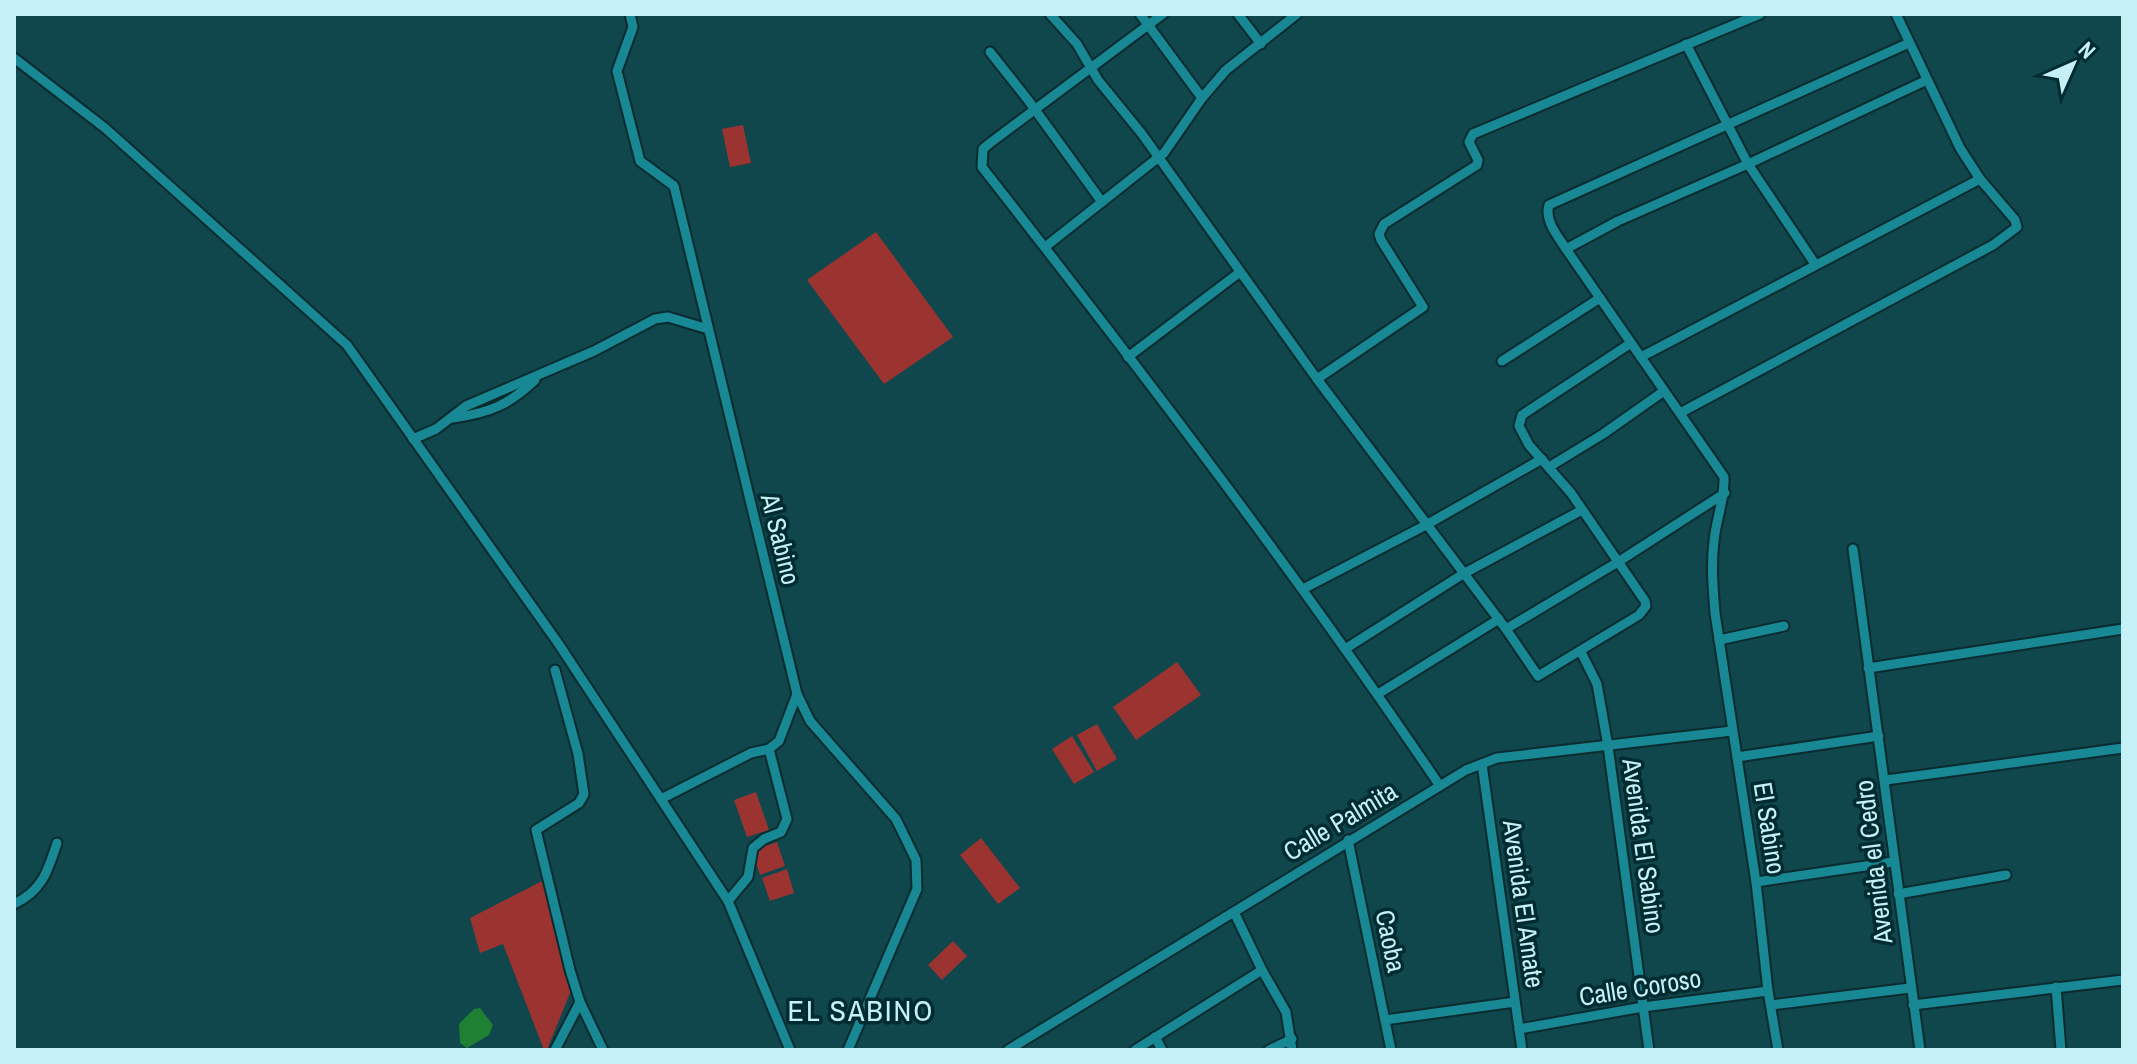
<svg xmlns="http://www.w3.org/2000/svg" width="2137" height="1064" font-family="'Archivo Narrow',sans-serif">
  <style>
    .green { fill: #9b3430 }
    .water { fill: #1f7f32 }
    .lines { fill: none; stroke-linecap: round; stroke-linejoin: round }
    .minor-casing { stroke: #0b2b2f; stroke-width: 13 }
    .minor { stroke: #178894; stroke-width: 9 }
    .labels { text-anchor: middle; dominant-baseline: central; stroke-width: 7; stroke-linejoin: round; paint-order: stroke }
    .street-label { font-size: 26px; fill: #c4f0f6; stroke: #002c31 }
    .quarter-label { font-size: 30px; letter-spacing: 2px; fill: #c4f0f6; stroke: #002c31 }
  </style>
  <rect width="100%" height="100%" fill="#0f474d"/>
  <g class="green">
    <path d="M743 125 751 163 730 167 722 129Z"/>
    <path d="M876 232 953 337 884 384 807 280Z"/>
    <path d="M1177 662 1201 695 1136 740 1113 707Z"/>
    <path d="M1097 724 1117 759 1097 771 1077 735Z"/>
    <path d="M1072 736 1094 772 1074 784 1052 749Z"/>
    <path d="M756 792 769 830 747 837 734 800Z"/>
    <path d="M981 838 1020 888 998 904 960 855Z"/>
    <path d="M777 842 785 866 760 875 752 851Z"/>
    <path d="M787 869 794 893 770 901 762 878Z"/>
    <path d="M544 880 572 988 547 1050H544L503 944 480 953 470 918Z"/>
    <path d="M953 941 967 956 942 980 928 965Z"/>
  </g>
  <path class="water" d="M480 1008 493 1025 489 1035 467 1048 460 1043 459 1024 474 1009Z"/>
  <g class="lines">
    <g class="minor-casing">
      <g id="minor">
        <path d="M630 14 633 27 617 71 640 161 674 186 797 694 810 721 896 819 916 860 917 889 848 1050"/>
        <path d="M1050 14 1077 44 1098 80 1142 134 1317 379 1506 629 1538 676 1639 615 1646 606 1645 601 1571 493 1529 445 1519 426 1522 415 1631 343"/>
        <path d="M1140 14 1202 98"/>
        <path d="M1163 14 990 143 983 149 982 167C1140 369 1296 573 1440 786"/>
        <path d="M1238 14 1261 44"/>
        <path d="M1686 44 1748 164 1815 264"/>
        <path d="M990 52 1028 100 1102 202"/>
        <path d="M14 58 105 128 347 345 558 643 728 901 790 1050"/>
        <path d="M1045 247 1164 153 1202 98 1226 70 1297 14"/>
        <path d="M1566 249 1618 221 1748 164 1927 80"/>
        <path d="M1128 357 1240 272"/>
        <path d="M1641 357 1980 179"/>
        <path d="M1502 361 1600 298"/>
        <path d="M1317 379 1423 307 1381 240 1379 234 1384 224 1477 165 1478 160 1469 142 1473 134 1760 14"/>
        <path d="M1680 413 1993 245 2017 227 2015 220 1980 179 1960 148 1896 14"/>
        <path d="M453 418C489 413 509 405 535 380"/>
        <path d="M413 439 436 429 466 406 594 351 655 319 668 317 708 329"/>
        <path d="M1549 467 1603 434 1664 391"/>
        <path d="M1853 549 1920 1050"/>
        <path d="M1303 589 1426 525 1542 459"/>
        <path d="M1506 629 1618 562 1725 493"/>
        <path d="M1719 640 1784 626"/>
        <path d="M1345 649 1463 574 1582 510"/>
        <path d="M1581 652 1597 684 1608 746 1649 1050"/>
        <path d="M1868 668 2123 629"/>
        <path d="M555 670 578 754 584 794 579 803 536 830 570 970 580 1002 603 1050"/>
        <path d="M1378 694 1499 619"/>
        <path d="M1737 757 1879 736"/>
        <path d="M1482 764 1522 1050"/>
        <path d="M1886 780 2123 748"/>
        <path d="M661 799 751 753 769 749 779 741 797 694"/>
        <path d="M1348 840 1391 1050"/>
        <path d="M1756 882 1893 862"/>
        <path d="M1898 894 2006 875"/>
        <path d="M728 901 748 877 753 848 764 839 781 832 787 819 769 749"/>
        <path d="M14 904C42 891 48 871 57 843"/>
        <path d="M1234 912 1262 970 1286 1012 1292 1050"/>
        <path d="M2056 987 2061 1050"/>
        <path d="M1771 1005 1910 988"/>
        <path d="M1913 1005 2123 980"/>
        <path d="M1385 1020 1515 1002"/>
        <path d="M1519 1029 1643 1007 1768 991"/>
        <path d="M1155 1037 1162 1050"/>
        <path d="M555 1050 580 1002"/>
        <path d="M1008 1050 1466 770 1497 758 1732 731"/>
        <path d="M1135 1050 1262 970"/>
        <path d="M1269 1050 1292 1039"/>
        <path d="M1778 1050 1768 991 1756 882 1715 613C1713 588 1711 565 1714 541 1716 519 1725 499 1724 477L1566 249C1558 236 1544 221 1549 205L1909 43"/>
      </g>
    </g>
    <use href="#minor" class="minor"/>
  </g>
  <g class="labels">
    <g class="street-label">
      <text transform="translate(781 539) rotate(76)">Al Sabino</text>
      <text transform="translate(1340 821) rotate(-31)">Calle Palmita</text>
      <text transform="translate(1770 828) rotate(81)">El Sabino</text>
      <text transform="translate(1644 846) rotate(82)">Avenida El Sabino</text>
      <text transform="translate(1873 862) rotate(-97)">Avenida el Cedro</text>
      <text transform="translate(1524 904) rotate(82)">Avenida El Amate</text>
      <text transform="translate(1391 941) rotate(78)">Caoba</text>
      <text transform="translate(1640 987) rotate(-9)">Calle Coroso</text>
    </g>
    <g class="quarter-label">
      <text x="861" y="1010">EL SABINO</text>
    </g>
  </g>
  <rect width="2137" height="1064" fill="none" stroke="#c4f0f6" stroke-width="32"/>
  <g transform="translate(2073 64) rotate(45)" stroke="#002c31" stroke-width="6" paint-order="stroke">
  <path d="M0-6L14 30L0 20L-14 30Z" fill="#c4f0f6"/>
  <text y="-12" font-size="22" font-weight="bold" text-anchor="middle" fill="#c4f0f6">N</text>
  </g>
</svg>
